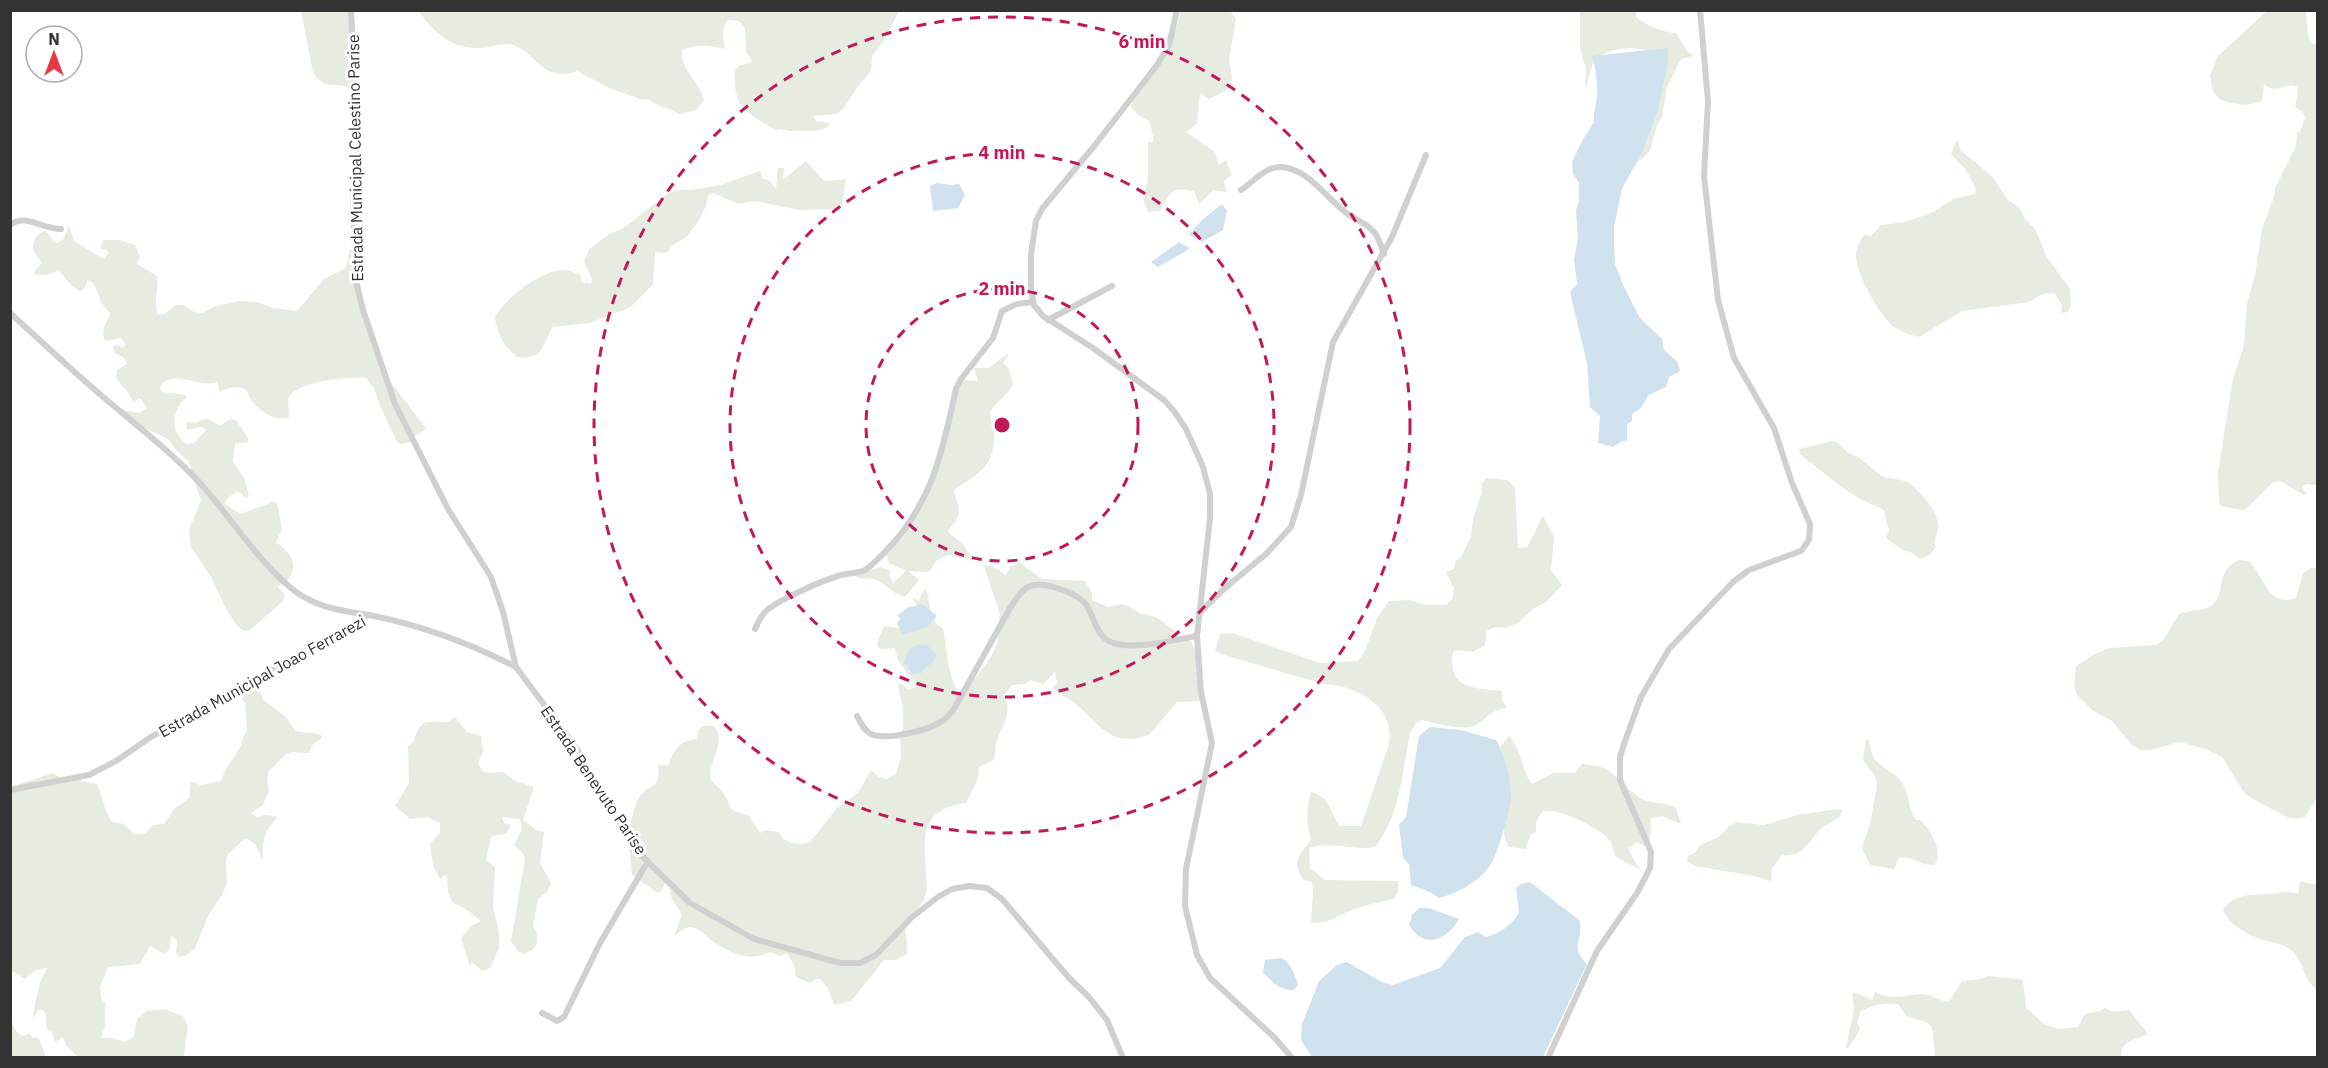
<svg xmlns="http://www.w3.org/2000/svg" width="2328" height="1068" font-family="'IBM Plex Sans',sans-serif">
  <style>
    .green { fill: #e6ecdf }
    .water { fill: #cfe2ee }
    .lines { fill: none; stroke-linecap: round; stroke-linejoin: round }
    .minor { stroke: #d0d0d0; stroke-width: 6 }
    .ring { fill: none; stroke: #c2185b; stroke-width: 3; stroke-dasharray: 10 8 }
    .labels { text-anchor: middle; dominant-baseline: central; stroke-width: 6; stroke-linejoin: round; paint-order: stroke }
    .street-label { font-size: 16px; fill: #333; stroke: #fff }
    .centre { fill: #c2185b; stroke: #fff; stroke-width: 3 }
    .ring-label { font-size: 18px; text-anchor: middle; font-weight: bold; fill: #c2185b; stroke: #fff; stroke-width: 6; stroke-linejoin: round; paint-order: stroke }
  </style>
  <rect width="100%" height="100%" fill="#fff"/>
  <g class="green">
    <path d="M692 10 695 12 699 10 899 11 885 39 872 57 871 71 858 86 844 108 837 114 813 116 816 121 830 123 829 126C820 133 802 130 791 131 785 131 782 128 776 130 747 113 732 108 735 70L739 66 753 62 746 52 745 28 739 21 728 20C720 28 724 39 725 49 710 45 697 44 682 50 680 69 700 82 704 100L696 110 679 114C668 107 659 108 648 99L643 100 609 88 577 71C539 85 535 46 507 44 500 44 491 47 484 48 452 50 436 34 418 11Z"/>
    <path d="M1580 10 1636 11V17C1647 26 1662 32 1676 33L1687 51 1694 56 1681 59 1667 87 1662 117 1657 125 1650 150 1643 158 1620 173 1651 53C1641 44 1601 48 1594 62 1589 70 1589 81 1585 89L1586 70 1580 47Z"/>
    <path d="M301 11H354L355 50 359 69 355 85 352 88C335 81 325 92 313 73Z"/>
    <path d="M1181 11H1230L1236 19 1229 60 1232 77 1231 85 1227 90 1209 99 1200 93 1197 124 1186 132 1215 152 1219 165 1226 160 1232 175 1224 181 1227 192 1213 190 1199 204 1194 191C1169 186 1171 193 1160 211L1148 212 1143 199 1148 178V141L1152 143 1154 140 1149 121 1137 114 1131 107C1136 85 1157 71 1167 51 1174 39 1177 25 1181 11Z"/>
    <path d="M2267 11H2306L2308 35 2313 44H2317V485L2306 484 2302 487 2306 494 2304 495 2280 481 2272 483 2245 510C2235 509 2228 509 2219 504L2218 472 2221 453 2233 379 2244 345 2247 303 2255 275 2262 229 2274 197 2275 188 2296 146 2297 131 2300 133 2305 117 2302 111 2295 107 2298 90 2297 87C2284 81 2276 96 2264 84L2262 100C2252 108 2230 104 2219 99L2212 89 2210 75 2218 56Z"/>
    <path d="M1958 140 1960 150 1991 175 2008 200 2020 209 2025 219 2035 229 2047 257 2070 289 2071 304 2068 312 2061 313 2062 305 2055 293 2042 294 2029 302 1962 311 1919 337C1910 335 1901 332 1893 326 1879 314 1854 272 1856 252 1857 246 1861 240 1864 235L1871 236 1881 225 1905 222 1934 212 1953 199 1975 194 1976 189 1966 170 1951 154 1955 143Z"/>
    <path d="M806 161 824 181 846 179C845 185 843 204 840 209L799 210 754 201 739 204 713 193 708 196 706 206 698 222 686 237 672 246 667 253 655 252 653 284 631 307 590 323 553 327C542 343 545 360 518 357 505 349 496 332 495 317 506 297 542 269 566 270 571 271 576 273 580 275L582 283H591L592 279 584 262 589 249 611 233 622 229 667 194 676 190H690L721 185 760 171 762 178 770 181 776 189 778 168H784L783 178 784 179Z"/>
    <path d="M69 226 74 241 104 259 109 252 107 250 100 249 104 240H120L135 245 140 257 137 264 157 276C159 290 153 301 158 315L166 313 175 305H184L194 312 202 313 216 306 239 301 258 302 273 308 297 311 324 279 346 268 350 249H353L358 291 389 380 425 427V430L416 435 411 442 402 444 397 442 380 406 374 388 366 378C348 377 295 381 288 399L289 417C274 424 250 405 247 391 239 385 228 387 220 392L217 382C198 388 177 370 161 384L160 389 163 392 186 395V399C180 402 180 404 177 410 171 426 175 432 186 444L194 443 206 430 202 427 187 430 186 422 195 423 207 418 220 426 230 419 236 420 248 438V442L235 444 233 462 244 478 249 495 246 498 241 493 235 492 226 500 225 504 240 514 268 504 272 501 277 503 282 529 276 542C288 551 300 562 289 578 286 582 281 584 278 587L285 595 283 601 250 630 244 631 238 627 226 609 212 579 191 547 189 530 201 500 193 478 190 463 177 451 168 439 141 426 124 410 139 413 147 408 140 398 133 402C129 391 122 387 116 378L117 370 127 364 123 357 115 353 113 346 117 345 123 348 125 344 121 338 106 341C99 334 107 322 110 313L102 304 94 284 88 280 84 289 80 291 72 286 59 271 47 275 34 274 35 270 42 263 33 250C33 240 36 233 46 231L54 242 58 243 63 240Z"/>
    <path d="M1008 353V356L1003 363 1009 369 1013 385C1006 396 996 402 990 412 990 420 994 428 994 436 995 467 975 476 954 490 955 501 963 509 956 520 953 525 950 526 948 532L964 545 973 560 948 555 936 561 929 572 908 571 919 580 905 597C888 593 882 574 861 579L853 575 880 567 891 571 889 573 893 583 906 571 889 563 886 552C894 543 904 534 911 523 918 513 934 471 937 459 944 432 950 404 964 380L978 381 974 368H989Z"/>
    <path d="M1832 441 1837 442 1848 453 1858 457 1883 477 1906 481 1911 484 1928 502 1935 513 1939 526 1934 543 1936 547 1930 555 1920 559 1913 553 1904 551 1887 539 1886 537 1889 531 1884 510 1860 499 1840 486 1800 454 1799 449Z"/>
    <path d="M1486 478 1507 480 1515 487 1518 548 1527 547 1543 516 1554 537 1551 570 1562 585 1547 601 1533 609 1518 623 1505 628 1495 627 1487 631 1485 645 1473 652 1458 650 1453 652C1447 690 1474 688 1502 691V700L1507 708C1488 711 1488 719 1474 726 1461 731 1436 723 1422 720L1415 724 1410 733C1402 772 1401 814 1375 847 1352 851 1331 840 1309 848L1310 868 1325 880 1398 881V891L1394 899C1379 902 1362 906 1347 912 1334 917 1327 925 1311 922L1313 892 1312 882 1303 880C1291 859 1300 856 1311 839 1306 825 1306 806 1311 792 1329 796 1331 812 1339 826H1361L1389 744C1396 706 1356 685 1323 684L1224 655 1215 651 1220 634 1232 633 1320 663 1358 661 1365 651 1377 618 1389 601 1410 600 1426 605H1446L1453 598 1454 588 1446 572 1454 569 1455 562 1462 555 1471 537 1473 519 1482 492V483Z"/>
    <path d="M2239 560 2249 561C2265 577 2268 608 2296 598L2303 573 2311 568H2317V798L2305 817 2297 819 2287 817 2251 798 2243 791 2222 757 2205 749 2180 742 2151 750H2141L2132 745 2112 721 2092 710 2077 695 2074 687 2076 666 2093 655 2110 648 2157 645 2164 639 2179 614C2189 610 2203 611 2211 606 2227 595 2214 570 2239 560Z"/>
    <path d="M1019 562 1042 579 1085 581 1092 593V600L1108 607 1121 604 1130 607 1139 613 1156 617 1177 632 1178 638 1191 641 1198 655 1201 701 1177 702 1149 735C1107 749 1100 722 1072 701 1065 696 1058 695 1053 687L1057 682 1055 672 1043 684 1031 680 1024 684 1012 685 1004 695C1013 714 1002 724 997 741 995 747 995 754 994 760L979 767 978 779 966 803C922 809 923 834 926 871 926 878 928 888 926 894 923 906 911 915 904 924L907 941V954L896 960H884L851 1001 834 1005 828 988 820 979H816L810 983 796 977 794 965 787 953 781 956 770 952C749 962 732 954 714 942 706 937 701 928 690 927 685 927 679 933 674 936L682 915 670 895 671 880H666L661 892 657 893 632 875 629 846 631 845 639 855H642C642 841 628 836 622 824L630 826C633 818 634 804 639 797 651 783 661 789 658 765H669C673 749 682 739 698 739V730L703 726H714C727 742 709 761 710 778 713 784 719 787 723 793 733 807 727 811 748 815L760 833 765 830 779 832C783 843 799 846 810 842L837 808 858 793 871 770 879 777 887 779 896 774 901 757 900 732 903 729V709L898 686 900 683 908 689 917 687C914 683 912 677 909 674 899 664 898 662 895 648L881 649 878 647 877 643 884 626 899 628 921 611 912 598 919 601 923 591 926 590C931 602 929 623 943 628 947 649 947 672 957 690L967 689C978 672 995 658 998 638 1000 630 998 622 1000 614L984 566H992L1006 575 1010 567Z"/>
    <path d="M241 681 252 683 261 693 263 700 286 717 295 731 319 734 322 736 321 739 314 743 308 753 293 752 286 754 269 771 267 778 269 791 263 805 251 813 256 817 265 815 278 817C264 830 262 841 263 860L255 844 248 839 243 840 228 854 226 861 227 883 222 895 209 914 195 948 187 955 179 957 176 953 177 941 171 935 170 948 166 953 160 952 150 946 140 964 108 967 100 987 101 998 105 1003V1026L101 1038H111L125 1042 134 1036 137 1019 146 1011 164 1009 183 1016 188 1026 184 1055 181 1057H78L66 1045 63 1037 55 1042 51 1031 47 1029 46 1015 43 1010H38L33 1019C34 1007 39 980 46 971V968L36 970 24 979 15 972 11 971 10 787 53 773C62 780 66 779 76 774L82 781 97 784C103 797 104 811 112 822L124 824 134 834H144L153 825 164 824 175 808 189 798 191 781 200 785 221 781C225 767 235 758 241 745 243 739 242 736 247 731L245 703 236 690Z"/>
    <path d="M455 717 467 732 481 736 483 752 478 762C482 776 490 773 503 772L516 781 534 787 523 820 536 830 544 832 540 863 551 883 547 892 538 899 533 926 537 934V944L532 950 524 954 519 952 511 942 525 859 523 853 514 845 522 829 520 819 502 817 504 823 510 825 509 830 505 834 491 836 486 860 495 867 493 907 499 932V948L490 968 482 971 472 962 470 967 461 938 471 926 481 921 467 910 452 902 448 892 447 877 445 875 440 879 433 866 430 844 440 832V823L427 817 410 819 395 806 409 783 408 746 414 741C419 720 428 721 447 722Z"/>
    <path d="M1509 736C1524 753 1521 771 1532 784L1554 773H1575L1582 764C1590 765 1599 766 1606 769 1620 777 1629 793 1644 800 1654 804 1663 801 1676 808L1681 824 1662 816 1651 818 1650 840 1644 846 1637 842 1628 848 1635 862 1642 870 1617 858C1613 852 1613 845 1609 840 1602 829 1553 805 1542 812L1536 822V831L1531 835 1525 849 1509 847 1505 839 1503 827 1500 747Z"/>
    <path d="M1866 740H1869C1873 773 1890 764 1903 784 1910 796 1908 809 1916 820H1920C1930 829 1945 853 1934 865 1921 866 1911 855 1899 858L1894 869 1870 865 1863 850V844L1870 824 1877 785 1875 776 1863 760Z"/>
    <path d="M1838 809 1842 810 1840 817C1835 820 1828 823 1823 827 1809 839 1804 858 1782 855L1771 870 1772 878 1770 881 1755 876 1695 866 1687 861 1688 856 1695 853 1699 846 1720 836 1728 827 1737 822 1764 825 1797 815Z"/>
    <path d="M2300 881 2317 885 2318 988 2316 989C2302 979 2304 960 2291 950 2281 942 2271 943 2260 939 2247 934 2228 924 2223 910 2234 893 2252 895 2270 894 2282 893 2287 890 2298 894Z"/>
    <path d="M1988 976 2023 980 2026 1008 2044 1024 2059 1029 2078 1027 2085 1014 2100 1011 2105 1008 2114 1012 2129 1010 2148 1034C2136 1041 2121 1039 2121 1057H1935L1932 1027 1926 1022 1906 1016 1898 1004C1884 1002 1873 1005 1861 1011L1857 1022 1860 1029 1849 1048H1846L1854 1009 1852 994 1854 992 1872 1000 1875 992C1893 1001 1903 995 1922 994 1931 994 1939 1001 1949 1002L1962 981 1980 979Z"/>
    <path d="M11 1020 16 1031 22 1036 30 1034 33 1038 36 1037 39 1039 46 1057H11Z"/>
  </g>
  <g class="water">
    <path d="M1668 48V61L1658 110 1641 155 1622 188 1614 227V245L1615 264 1624 287 1640 318 1662 339 1664 350 1677 361 1680 371 1669 377 1666 387 1648 395C1645 404 1641 409 1632 414V421L1627 424V441H1622L1613 447 1598 443 1600 416 1590 407 1587 364 1570 292 1577 284 1574 259 1578 239 1576 210 1579 201V183L1573 174 1572 162 1583 139 1594 122C1593 112 1596 106 1597 97 1598 83 1596 69 1592 56Z"/>
    <path d="M937 183 951 185 959 184 965 195 958 208 933 211 930 186Z"/>
    <path d="M1222 204 1227 211 1223 230 1202 242 1189 235 1202 220Z"/>
    <path d="M1179 242 1188 247V250L1158 267 1151 262Z"/>
    <path d="M922 604 937 616 927 627 903 635 897 623 900 619 898 615 909 607Z"/>
    <path d="M926 644 937 655C935 661 926 667 921 673L913 674 904 662C909 648 911 645 926 644Z"/>
    <path d="M1430 727 1461 730 1496 740C1505 755 1510 775 1511 793 1512 805 1497 858 1489 867 1477 883 1458 893 1439 898L1430 892 1411 885 1409 864 1403 858 1399 825 1406 817 1419 736Z"/>
    <path d="M1530 882 1579 920C1585 940 1568 946 1587 964L1543 1057H1312L1301 1040 1302 1024 1319 981 1337 965 1347 962 1382 982 1393 985 1440 968 1465 937 1478 932 1486 937C1501 933 1510 926 1519 913L1516 888 1521 884Z"/>
    <path d="M1419 908H1429L1459 919C1446 941 1424 950 1409 925L1412 915Z"/>
    <path d="M1282 958C1291 963 1295 975 1298 985L1294 990C1280 991 1272 982 1263 972L1265 960Z"/>
  </g>
  <g class="lines">
    <g class="minor">
      <path d="M351 10 358 149 353 192 356 281 363 310 395 404 448 509 491 577 503 612 516 667 577 749 606 801 640 854 690 903 754 939 840 963H860L876 955 911 918 938 897 952 889 969 886 987 888 1002 899 1069 978 1089 997 1107 1020 1123 1058"/>
      <path d="M1177 10 1169 45 1157 65 1095 145 1042 209 1036 221 1031 254V290L1034 305 1043 316 1093 348 1164 400 1174 411 1186 429 1203 467 1210 494V518L1197 636 1201 692 1212 743 1186 869 1185 906 1197 955 1210 978 1275 1038 1292 1058"/>
      <path d="M1241 190C1253 182 1265 167 1280 167 1309 168 1326 199 1348 214 1356 220 1368 224 1374 232 1379 238 1381 246 1384 254"/>
      <path d="M10 225C25 213 41 229 61 229"/>
      <path d="M10 313C41 341 70 369 102 396 135 424 170 451 200 483 231 517 260 565 296 592 318 608 343 611 369 615"/>
      <path d="M1048 320 1112 286"/>
      <path d="M1199 613 1225 588 1266 554 1291 527 1301 495 1333 342 1392 237 1426 155"/>
      <path d="M755 629C758 622 761 615 767 610 781 599 821 581 838 576 847 573 857 574 865 570 877 562 886 551 895 541 935 494 943 447 956 389L961 379 993 338 1002 311 1017 304 1033 302"/>
      <path d="M857 716C861 723 864 731 871 734 887 741 930 730 944 720 947 717 951 713 954 709L1010 608C1015 601 1020 591 1028 587 1042 580 1079 593 1087 606 1095 619 1096 637 1113 643 1137 650 1173 640 1197 636"/>
      <path d="M10 790 89 775 116 761 151 737 369 615C421 625 469 643 516 667"/>
      <path d="M542 1013 557 1021 564 1017 600 943 648 861"/>
      <path d="M1548 1058 1597 951 1637 893 1650 868 1651 852 1620 780V757L1625 741 1641 697 1669 649 1733 582 1749 570 1801 551 1809 540 1810 524 1792 483 1774 428 1734 358 1718 300 1704 176 1708 101 1700 10"/>
    </g>
  </g>
  <g class="ring">
    <circle cx="1002" cy="425" r="136"/>
    <circle cx="1002" cy="425" r="272"/>
    <circle cx="1002" cy="425" r="408"/>
  </g>
  <g class="labels">
    <g class="street-label">
      <text transform="translate(355 158) rotate(-91)">Estrada Municipal Celestino Parise</text>
      <text transform="translate(262 676) rotate(-29)">Estrada Municipal Joao Ferrarezi</text>
      <text transform="translate(594 780) rotate(56)">Estrada Benevuto Parise</text>
    </g>
  </g>
  <circle cx="1002" cy="425" r="9" class="centre"/>
  <g class="ring-label">
    <text x="1142" y="48">6 min</text>
    <text x="1002" y="159">4 min</text>
    <text x="1002" y="295">2 min</text>
  </g>
  <rect width="2328" height="1068" fill="none" stroke="#333333" stroke-width="24"/>
  <g transform="translate(54 54)"><circle r="28" fill="#ffffff" stroke="#adadad" stroke-width="1.5"/>
  <path d="M0-4.5L10 22L0 15L-10 22Z" fill="#e63946"/>
  <text y="-9" font-size="16" font-weight="bold" text-anchor="middle" fill="#333333">N</text>
  </g>
</svg>
